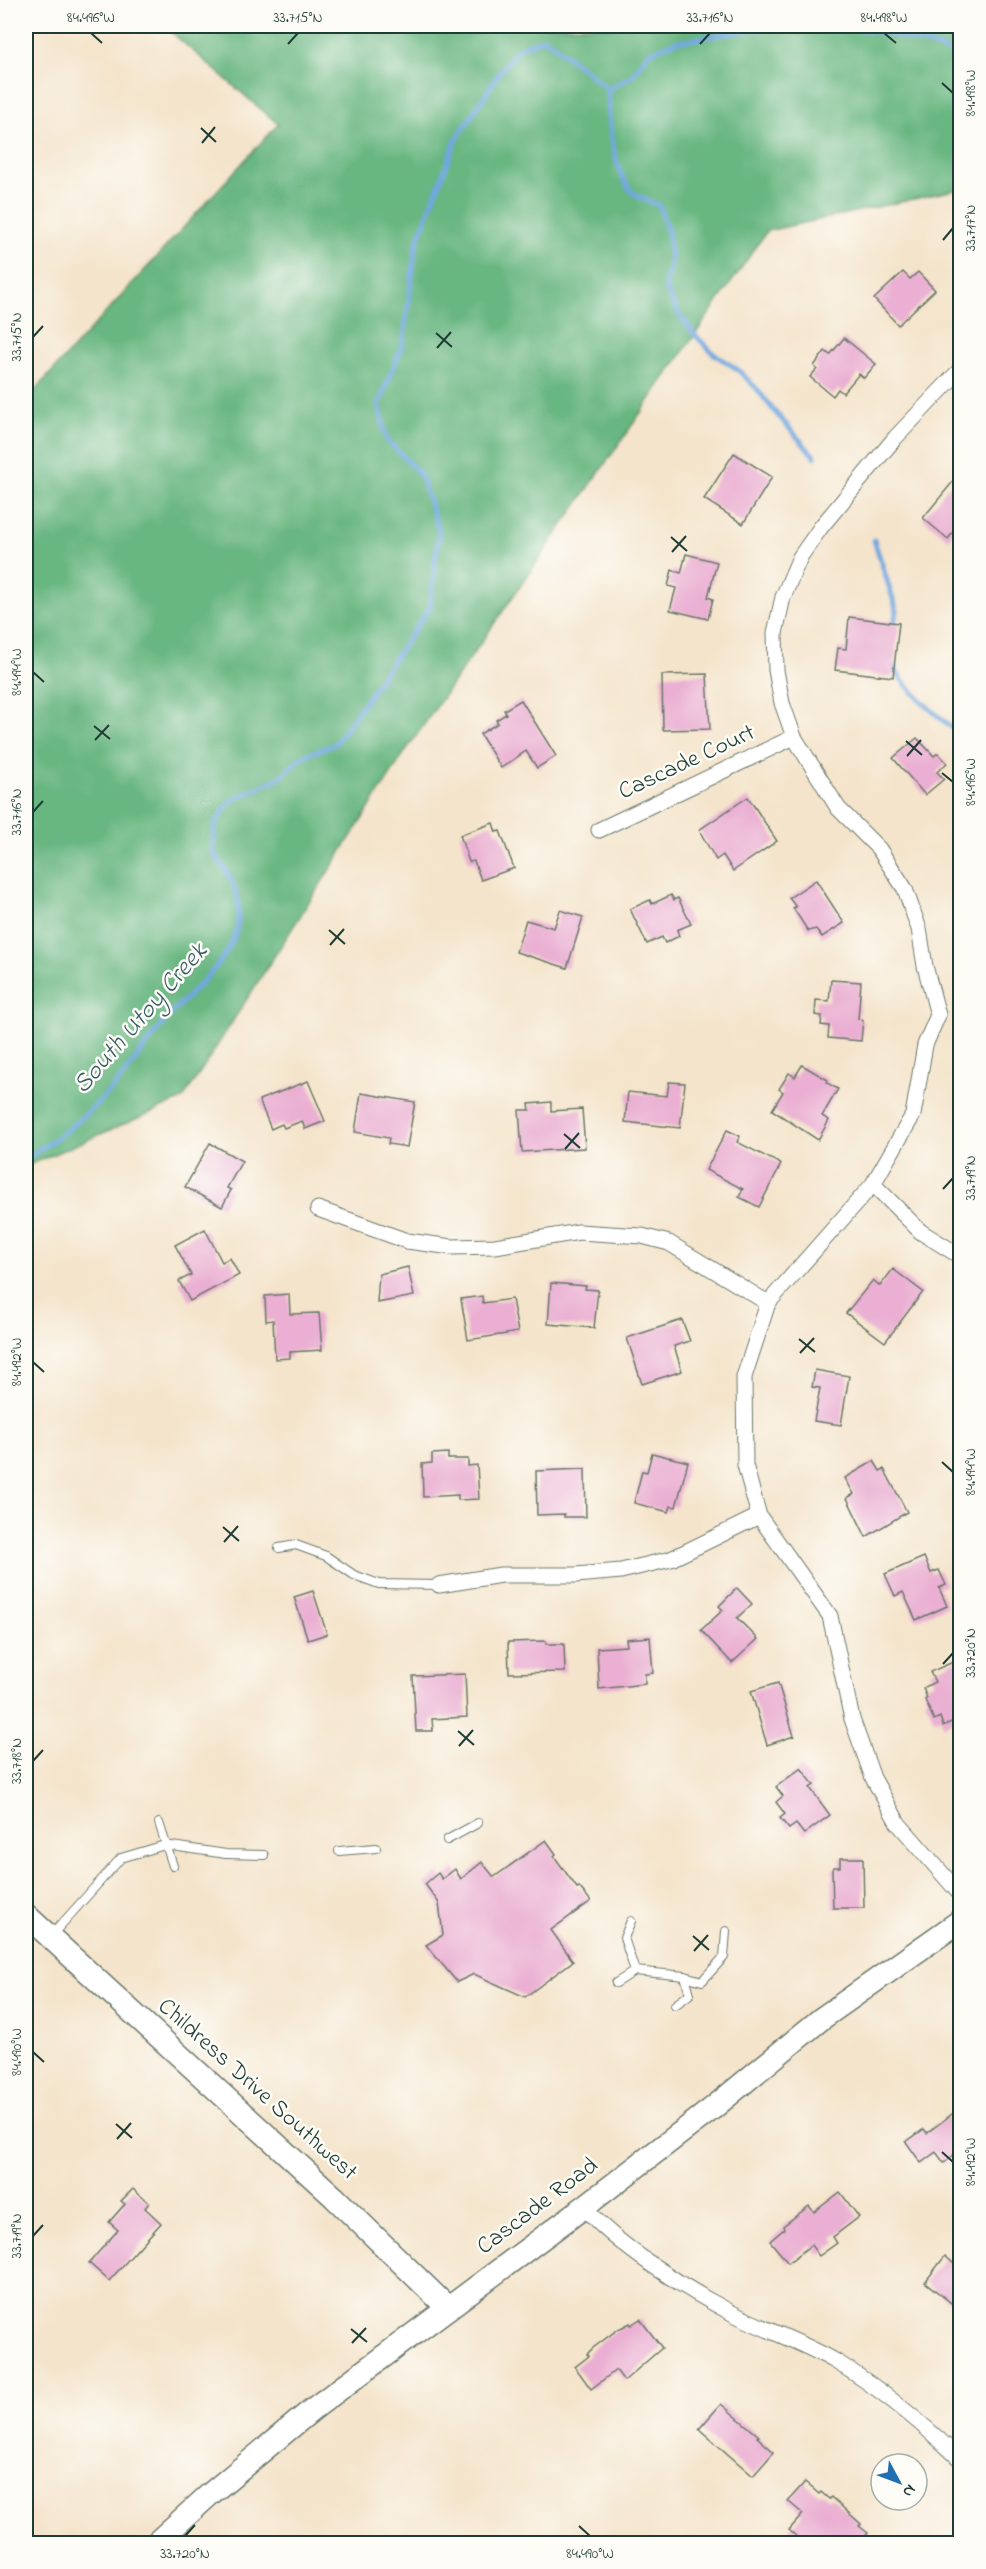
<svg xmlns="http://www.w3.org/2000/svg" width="986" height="2569" font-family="'Indie Flower',sans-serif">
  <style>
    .forest { fill: #67b680; stroke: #437a5a; stroke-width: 1.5 }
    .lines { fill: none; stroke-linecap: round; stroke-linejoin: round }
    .stream { stroke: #71a7df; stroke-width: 5 }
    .building { fill: #eaafd2 }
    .lane-casing { stroke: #6a7769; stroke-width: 10 }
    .street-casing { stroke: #6a7769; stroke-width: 17 }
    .secondary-casing { stroke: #6a7769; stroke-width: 25 }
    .lane { stroke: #fff; stroke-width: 8 }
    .street { stroke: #fff; stroke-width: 15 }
    .secondary { stroke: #fff; stroke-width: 22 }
    .ticks { fill: none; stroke: #1f3d34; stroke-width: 2 }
    .labels { text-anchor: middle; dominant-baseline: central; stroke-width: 5; stroke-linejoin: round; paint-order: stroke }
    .street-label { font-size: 24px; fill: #1f3d34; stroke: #fdfcf7 }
    .water-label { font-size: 26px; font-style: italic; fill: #385d67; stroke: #fdfcf7 }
    .neatline { fill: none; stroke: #1f3d34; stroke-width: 2 }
    .ticks-label { font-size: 15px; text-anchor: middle; fill: #1f3d34 }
  </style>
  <rect width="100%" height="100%" fill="#fdfcf7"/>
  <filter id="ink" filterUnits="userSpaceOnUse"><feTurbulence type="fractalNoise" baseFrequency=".0167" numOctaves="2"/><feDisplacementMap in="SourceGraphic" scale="12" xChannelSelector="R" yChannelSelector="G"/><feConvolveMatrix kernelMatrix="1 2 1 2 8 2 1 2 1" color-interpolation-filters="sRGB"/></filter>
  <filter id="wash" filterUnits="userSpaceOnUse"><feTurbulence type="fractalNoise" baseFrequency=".008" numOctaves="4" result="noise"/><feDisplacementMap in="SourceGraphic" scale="24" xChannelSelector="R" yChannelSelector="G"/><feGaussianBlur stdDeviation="1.35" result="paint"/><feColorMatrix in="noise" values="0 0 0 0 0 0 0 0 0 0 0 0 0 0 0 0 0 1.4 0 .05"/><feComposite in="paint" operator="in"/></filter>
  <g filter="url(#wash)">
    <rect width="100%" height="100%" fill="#f4e4cb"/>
    <path class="forest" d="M164 26H960V189L767 231 407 749 183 1099 26 1166V400L278 124Z"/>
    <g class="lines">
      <g class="stream">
        <path d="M832 26C875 30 920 38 960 57"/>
        <path d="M608 89C608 117 612 171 633 193 639 198 651 202 659 205L668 232 671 259 665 287 677 311 694 334 714 354 737 369 757 389 774 411 815 457"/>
        <path d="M608 89 632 76 648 53 674 42 757 29 793 26"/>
        <path d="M874 540 897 611 892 629"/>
        <path d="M892 662C898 684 942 720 960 734"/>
        <path d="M26 1158C59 1138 91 1112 117 1083 135 1062 150 1038 168 1017 190 991 229 964 237 927 243 896 231 876 213 852L215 824 230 801 281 777 301 757 335 744 430 607 439 531 420 474 386 439 379 404 403 343 416 245 456 140 501 70 519 48 545 38 608 89"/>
      </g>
    </g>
    <g id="blocks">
      <g class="building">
        <path d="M903 272 910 279 918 272 935 290 898 325 874 299Z"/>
        <path d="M844 338 876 364 864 378 859 374 843 393 838 389 833 396 810 377 817 369 814 366 825 351 830 355Z"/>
        <path d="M734 453 772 477 743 524 704 499Z"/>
        <path d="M960 473V537L954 531 948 539 923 518Z"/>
        <path d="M686 554 717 562 708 597 713 599 708 619 670 610 676 588 668 586 672 570 681 573Z"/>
        <path d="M849 617 899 623 893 677 835 670 838 648 846 649Z"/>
        <path d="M707 674 710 729 663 730 662 675Z"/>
        <path d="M521 700 556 756 537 768 526 751 501 768 480 734 498 723 496 720 506 714 504 710Z"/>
        <path d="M917 738 934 756 938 753 947 763 937 772 944 779 925 795 893 758Z"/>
        <path d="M748 797 777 841 733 871 723 855 716 860 699 830Z"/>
        <path d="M493 823 496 832 500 831 514 868 481 880 474 861 469 862 460 835Z"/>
        <path d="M816 880 844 923 822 937 816 929 808 931 793 908 796 907 789 898Z"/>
        <path d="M671 895 674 900 678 898 691 924 677 930 679 936 665 943 662 937 647 944 630 909 650 900 652 904Z"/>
        <path d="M560 910 583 917 567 968 516 952 526 920 554 928Z"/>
        <path d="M831 980 861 982 858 1019 863 1020 861 1041 828 1038 829 1026 821 1025 822 1016 815 1015 816 1000 829 1001Z"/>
        <path d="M802 1065 828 1080 827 1083 838 1089 822 1116 829 1120 818 1140 772 1110 783 1092 779 1089 789 1073 795 1077Z"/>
        <path d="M308 1081 325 1121 305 1129 302 1121 284 1128 282 1124 271 1129 259 1100Z"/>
        <path d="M669 1082 685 1083 680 1128 625 1122 628 1092 667 1096Z"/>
        <path d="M361 1093 415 1102 407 1147 388 1144 389 1138 355 1132Z"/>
        <path d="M551 1102V1111L582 1109 585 1148 522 1152 519 1110H530L529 1104Z"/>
        <path d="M727 1130 740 1136 737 1142 781 1164 759 1207 739 1197 743 1189 706 1170Z"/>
        <path d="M210 1143 242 1161 227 1188 231 1190 222 1207 185 1187Z"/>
        <path d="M205 1229 222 1262 230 1258 239 1275 190 1301 179 1281 191 1275 175 1245Z"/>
        <path d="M408 1267 414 1296 377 1303 379 1274Z"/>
        <path d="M893 1269 923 1292 885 1342 846 1313 873 1280 880 1286Z"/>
        <path d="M551 1283 586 1286 585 1289 598 1290 594 1328 548 1324Z"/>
        <path d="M289 1294 290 1314 319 1313 322 1350 290 1352V1358L275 1359 273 1320 266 1321 265 1296Z"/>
        <path d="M482 1296 483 1303 512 1299 518 1332 468 1340 461 1299Z"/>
        <path d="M682 1320 690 1341 674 1346 682 1371 642 1384 627 1338Z"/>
        <path d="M815 1370 849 1376 841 1425 814 1421 820 1388 812 1387Z"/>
        <path d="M448 1453V1459H468V1466L477 1465 479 1499 458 1500V1495L423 1497 422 1464 432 1463V1454Z"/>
        <path d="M652 1453 688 1462 676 1507 671 1506 669 1512 634 1503 642 1471 647 1472Z"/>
        <path d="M874 1461 880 1471 884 1469 907 1512 866 1537 847 1498 854 1494 845 1478Z"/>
        <path d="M585 1469 586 1517H564V1514L537 1515 536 1471Z"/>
        <path d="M924 1557 931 1573 939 1570 946 1585 939 1588 947 1606 916 1620 903 1592 895 1596 885 1574Z"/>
        <path d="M737 1588 752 1604 737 1618 758 1639 732 1663 701 1630 723 1610 719 1606Z"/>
        <path d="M313 1591 327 1634 308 1640 294 1597Z"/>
        <path d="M650 1637 653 1673 645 1674V1684L599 1689 597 1648 627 1646 626 1639Z"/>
        <path d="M546 1641V1644H564L565 1672 509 1673 508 1642Z"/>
        <path d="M960 1659V1718L943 1726 940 1717 934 1720 925 1700 927 1698 923 1688 935 1682 930 1672Z"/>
        <path d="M465 1674 467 1717 432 1719 433 1731H416L413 1676Z"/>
        <path d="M778 1683 794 1736 767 1745 751 1691Z"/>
        <path d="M801 1768 814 1785 810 1788 830 1815 804 1834 796 1824 789 1829 780 1818 785 1814 776 1802 783 1796 776 1787Z"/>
        <path d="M546 1840 556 1854 554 1856 577 1888 579 1887 591 1901 551 1930 573 1961 525 1997 474 1974 457 1982 426 1945 443 1935 439 1903 425 1884 438 1873 442 1879 455 1869 461 1879 482 1862 494 1877Z"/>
        <path d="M840 1858H863L864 1908H833L832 1870 834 1867H840Z"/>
        <path d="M960 2108V2150L944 2163 936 2152 921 2163 906 2142 924 2129 927 2133Z"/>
        <path d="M133 2189 149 2203 145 2208 161 2223 109 2281 89 2263 118 2230 109 2222 125 2204 121 2201Z"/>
        <path d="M840 2192 859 2217 833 2237 837 2243 819 2256 811 2245 788 2263 770 2241 784 2229 783 2226 809 2206 814 2212Z"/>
        <path d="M945 2256 960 2269V2310L925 2282Z"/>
        <path d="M640 2319 662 2348 624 2381 616 2370 591 2389 575 2367 589 2356 587 2354 593 2348 617 2330 630 2323 631 2325Z"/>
        <path d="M721 2404 759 2436 757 2437 774 2452 753 2476 699 2429Z"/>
        <path d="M805 2482 819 2494 821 2492 829 2499 831 2497 861 2524 859 2526 868 2533 859 2544H805L789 2530 803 2514 788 2501Z"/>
      </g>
    </g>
  </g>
  <g filter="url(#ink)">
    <use href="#blocks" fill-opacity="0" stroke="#6a7769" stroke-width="1.5"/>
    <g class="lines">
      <g class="lane-casing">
        <g id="lane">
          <path d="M279 1548 296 1545 326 1556 354 1575 379 1584 439 1585"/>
          <path d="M159 1823 173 1866"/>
          <path d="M447 1840 478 1823"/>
          <path d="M339 1851 376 1848"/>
          <path d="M631 1921 624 1938 635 1971"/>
          <path d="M51 1936 121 1858 165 1845 226 1854 264 1855"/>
          <path d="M616 1983 635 1971 685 1976 702 1981 724 1957 726 1931"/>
          <path d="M675 2005 690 1994 685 1976"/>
        </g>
      </g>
      <g class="street-casing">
        <g id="street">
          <path d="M960 370 895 438 821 527 800 557 783 597 775 633 776 670 782 703 794 737 838 808 879 849 905 889 919 929 925 966 938 1015 925 1045 913 1115 873 1184 768 1303 744 1377 745 1465 759 1516 830 1616 852 1719 873 1778 898 1823 960 1894"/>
          <path d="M599 830 794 737"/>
          <path d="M873 1184 921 1232 960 1256"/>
          <path d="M318 1209 407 1241 452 1247 495 1246 579 1232 642 1236 669 1243 768 1303"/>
          <path d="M439 1585 501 1575H576L621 1571 671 1559 759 1516"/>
          <path d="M584 2207C617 2246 686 2289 732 2313 765 2330 802 2342 835 2361 882 2389 921 2422 960 2459"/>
        </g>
      </g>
      <g class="secondary-casing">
        <g id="secondary">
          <path d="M26 1915 334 2197 448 2308"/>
          <path d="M155 2544 209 2495 313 2409 584 2207 713 2108 821 2019 960 1921"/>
        </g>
      </g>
      <use href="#lane" class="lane"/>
      <use href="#street" class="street"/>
      <use href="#secondary" class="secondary"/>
    </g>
  </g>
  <path class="ticks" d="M91 33 102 43M884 33 896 43M288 44 298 33M700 44 710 33M942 83 953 93M201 128 216 142M202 143 215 127M943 240 953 228M436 333 452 347M33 337 43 326M437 348 451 332M671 537 687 551M672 552 686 536M33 672 44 682M94 726 110 739M95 740 109 725M906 741 922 755M907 756 921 740M942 773 953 782M33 812 43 801M329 930 345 944M330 945 344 929M564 1134 580 1148M565 1149 579 1133M943 1189 953 1178M799 1339 815 1352M800 1353 814 1338M33 1362 44 1372M942 1462 953 1472M223 1527 239 1541M224 1542 238 1526M943 1664 953 1653M458 1731 474 1745M459 1746 473 1730M33 1761 43 1750M693 1936 709 1950M694 1951 708 1935M33 2052 44 2062M116 2124 132 2138M117 2139 131 2123M942 2152 953 2162M33 2236 43 2225M351 2329 367 2342M352 2343 366 2328M579 2526 590 2536M185 2536 195 2525"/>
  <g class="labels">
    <g class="street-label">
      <text transform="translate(687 763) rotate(-25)">Cascade Court</text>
      <text transform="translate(257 2090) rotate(42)">Childress Drive Southwest</text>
      <text transform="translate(538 2207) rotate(-37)">Cascade Road</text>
    </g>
    <g class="water-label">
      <text transform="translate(141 1019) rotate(-49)">South Utoy Creek</text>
    </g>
  </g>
  <rect width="986" height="2569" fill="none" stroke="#fdfcf7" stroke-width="66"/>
  <g transform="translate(899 2482) rotate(131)"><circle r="28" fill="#fdfcf7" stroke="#a4b0a9" stroke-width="1.5"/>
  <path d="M0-4.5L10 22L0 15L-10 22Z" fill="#1f6fb2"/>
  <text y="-9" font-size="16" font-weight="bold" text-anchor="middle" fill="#1f3d34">N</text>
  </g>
  <rect x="33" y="33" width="920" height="2503" class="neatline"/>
  <g class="ticks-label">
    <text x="91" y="22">84.496°W</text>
    <text x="298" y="22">33.715°N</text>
    <text x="710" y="22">33.716°N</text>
    <text x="884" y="22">84.498°W</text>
    <text transform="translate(970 93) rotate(-90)" y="5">84.498°W</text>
    <text transform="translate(970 228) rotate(-90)" y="5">33.717°N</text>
    <text transform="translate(16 337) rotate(-90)" y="5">33.715°N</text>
    <text transform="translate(16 672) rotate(-90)" y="5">84.494°W</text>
    <text transform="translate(970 782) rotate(-90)" y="5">84.496°W</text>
    <text transform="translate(16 812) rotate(-90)" y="5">33.716°N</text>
    <text transform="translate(970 1178) rotate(-90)" y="5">33.719°N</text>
    <text transform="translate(16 1362) rotate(-90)" y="5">84.492°W</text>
    <text transform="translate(970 1472) rotate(-90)" y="5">84.494°W</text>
    <text transform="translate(970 1653) rotate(-90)" y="5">33.720°N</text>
    <text transform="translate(16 1761) rotate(-90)" y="5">33.718°N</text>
    <text transform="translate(16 2052) rotate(-90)" y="5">84.490°W</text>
    <text transform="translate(970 2162) rotate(-90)" y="5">84.492°W</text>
    <text transform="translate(16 2236) rotate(-90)" y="5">33.719°N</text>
    <text x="185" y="2558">33.720°N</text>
    <text x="590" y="2558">84.490°W</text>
  </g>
</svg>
